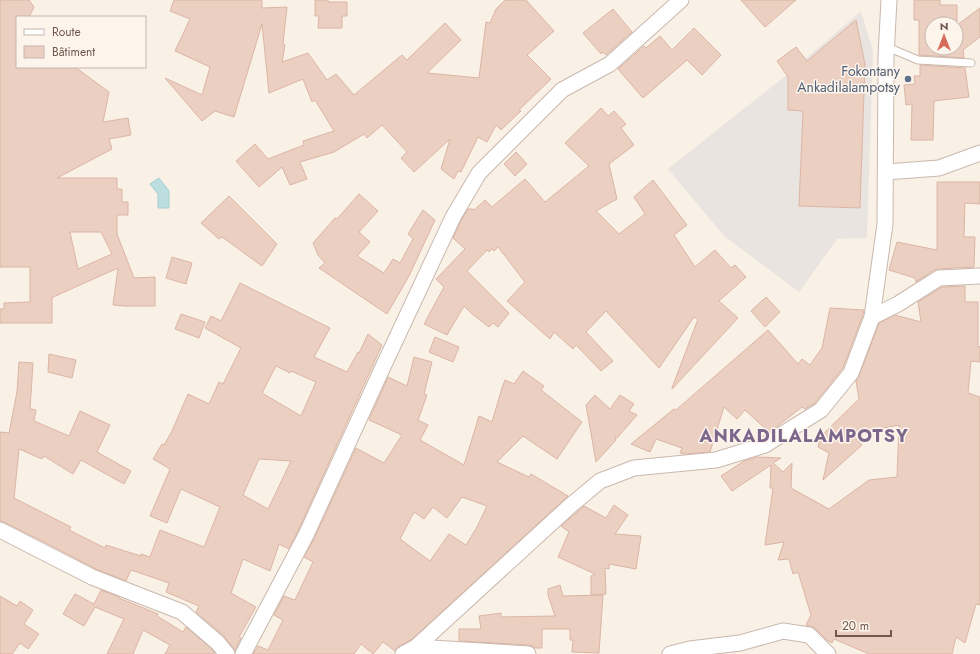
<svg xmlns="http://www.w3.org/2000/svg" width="980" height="654" font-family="Jost,sans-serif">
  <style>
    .industrial { fill: #eae4e0 }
    .water { fill: #bddee1; stroke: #a5cdd1 }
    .building { fill: #ebcfc1; stroke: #dcb5a4; fill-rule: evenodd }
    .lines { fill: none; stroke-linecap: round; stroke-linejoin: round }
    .lane-casing { stroke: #cab8ae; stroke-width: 9 }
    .street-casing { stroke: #cab8ae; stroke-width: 17 }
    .lane { stroke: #fff; stroke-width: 7 }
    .street { stroke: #fff; stroke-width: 15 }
    .service-dot { fill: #5c6f8a; stroke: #fdf5ec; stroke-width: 1.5 }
    .labels { text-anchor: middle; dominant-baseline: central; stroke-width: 3; stroke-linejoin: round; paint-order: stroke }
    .service-label { font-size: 14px; fill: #4e5e75; stroke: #fdf5ec; text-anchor: end }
    .district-label { font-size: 18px; font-weight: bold; letter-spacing: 1px; fill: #7c668c; stroke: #fdf5ec }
  </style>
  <rect width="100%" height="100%" fill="#f9f1e6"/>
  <path class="industrial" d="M861 11 873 51 867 238 837 239 799 292 724 236 668 169 789 73Z"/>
  <path class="water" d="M159 178 169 191V208H158V194L150 184Z"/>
  <g class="building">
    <path d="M0 0H29L34 7 29 17H17V67H75L109 92 103 122 128 118 131 135 109 139 112 149 57 178H117V189H122V202H128V215H117V234L134 278 155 277V306H125L113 305 118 268 51 298H52V323H0V309H4V303L30 302V267H0ZM70 232H101L112 254 78 269Z"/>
    <path d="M174 0H262V8L287 7 283 44 285 45 282 62 308 53 327 80 336 74 354 95 402 55 407 60 445 23 461 40 427 73 479 78 486 22 490 23 496 9 505 0H526L554 31 527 55 551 79 519 110 521 111 501 130 496 125 487 142 478 137 461 172 458 171 454 179 441 169 450 139 414 172 401 158 407 152 382 125 367 138 364 134 334 152 300 162 307 179 290 185 282 167 259 187 236 161 255 144 268 159 304 145 303 141 334 131 315 100 312 102 303 79 269 93 262 24 234 117 215 111 202 121 165 78 202 95 210 67 175 51 190 19 170 11Z"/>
    <path d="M315 0H328V2H347V16H342V28H318L319 16H315Z"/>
    <path d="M741 0H796L765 27Z"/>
    <path d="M914 0H940V5H957V25L980 8V37L963 50 964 58 919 55V20H914ZM932 24H956V48H932Z"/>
    <path d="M613 9 632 32 606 55 603 52 601 54 583 33Z"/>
    <path d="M856 20 865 64 860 208 799 206 803 111 788 110V77L777 61 796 47 807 61Z"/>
    <path d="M694 28 721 55 702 75 687 60 643 98 618 69 644 46 646 48 660 36 672 50Z"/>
    <path d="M920 65 965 68 969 97 934 101 933 140H911L912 104 906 105 904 85 915 84 914 76H920Z"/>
    <path d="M601 108 608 116 614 111 626 124 621 128 634 145 609 164 617 199 596 211 619 234 645 214 634 197 653 180 687 225 674 235 695 267 715 250 731 268 735 265 746 277 719 301 738 318 672 389V388L698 319 694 317 659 368 606 311 586 332 613 361 601 371 576 345 573 349 554 332 550 339 507 301 525 282 498 247 494 251 492 249 489 252 487 250 467 271 509 313 498 327 493 323 489 327 471 313 464 306 447 335 424 324 444 287 436 279 465 249 453 238 461 221 468 209H473L474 210 485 200 492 207 525 179 545 202 589 166 565 143Z"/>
    <path d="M516 152 527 164 515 176 504 164Z"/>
    <path d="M937 182H980V204L965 203 964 237H975L974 267 938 269 934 270 916 282 915 278 889 270 897 242 937 250Z"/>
    <path d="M359 194 378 211 359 232 370 242 357 256 384 273 393 259 400 263 413 239 408 234 423 210 435 220 409 276 387 314 319 268 325 263 318 255 313 243 335 218 337 219Z"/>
    <path d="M229 196 277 244 262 266 222 237 219 239 201 223Z"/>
    <path d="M172 257 192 263 186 284 166 278Z"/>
    <path d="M240 283 330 328 314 357 347 372 358 352 359 353 368 334 382 345 298 531 289 549 279 544 270 571 243 559 231 593 256 607 239 637 241 638 235 650 224 636 196 612 199 606 166 592 169 583 131 570 126 581 96 569 48 544 4 522 0 521V432L9 433 17 392 19 362 33 363 30 409 36 410 34 421 69 436 80 411 110 425 97 452 131 471 124 484 81 460 73 474 44 456 42 459 19 449 14 498 71 527 69 530 105 548 106 545 141 556V554L150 557 160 530 204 547 220 507 181 489 167 523 150 516 170 469 153 459 162 444 164 445 172 431 188 394 209 404 219 382 223 384 241 348 205 328 211 316 221 321ZM276 366 290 373 291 371 316 382 301 416 262 393ZM259 459 291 461 268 509 243 495Z"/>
    <path d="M965 286V302H978V346L980 347V362L971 361 968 393 980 397V605L976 604 965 643 956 637 952 654H869L834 639 832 643 827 640 815 628 810 626 806 625 811 615 798 572 793 574 789 559 778 560 784 542 765 545 773 488H770L771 465 732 491 721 476 744 461 757 457 781 458 773 463 783 472 792 463 791 488 829 509 869 480 897 477 899 425 852 434 862 445 823 480 829 453 818 447 820 437 859 399 856 381 859 376 879 323 895 315 921 322 918 302 942 287Z"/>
    <path d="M766 297 780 312 765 327 751 311Z"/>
    <path d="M830 308 864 310 863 315 843 368 815 403 805 409 802 407 779 425 769 432 745 410 737 419 724 407 710 452 685 454 680 453 682 448 656 439 650 452 631 444 674 409 676 410 768 330 798 364 802 359 810 365 822 348Z"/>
    <path d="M181 314 205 322 199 338 175 329Z"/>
    <path d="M435 337 459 347 453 362 429 352Z"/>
    <path d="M49 354 76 360 72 378 48 372Z"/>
    <path d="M414 357 432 362 424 394 427 395 418 420 428 425 420 440 464 465 479 416 492 422 502 388 505 380 514 384 523 371 544 386 541 390 582 422 557 459 523 436 497 462 529 477 531 474 568 496 411 640 399 646 395 651 383 642 373 654 361 644 354 654H253L258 646 268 650 283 620 274 615 284 596 295 600 313 562 304 557 314 539 356 448 384 463 402 435 369 420 388 377 407 386ZM462 497 487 506 477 527 466 545 449 534 430 561 400 539 414 512 424 519 433 507 447 518Z"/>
    <path d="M595 395 610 409 620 395 634 404 629 411 637 415 617 438 615 437 616 440 596 462 586 405Z"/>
    <path d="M614 505 628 515 615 534 641 536 636 569 609 564V569L605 568 606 594 591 595V576L595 574 558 557 569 532 561 526 584 506 606 518Z"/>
    <path d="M560 585 563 596 603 595 599 653 572 652 573 640H570V629H542V648H534L533 646 529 645 459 641V629H481L479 616 501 613V617L555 616 548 595V589Z"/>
    <path d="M101 590 119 597V598L158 614 157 616 183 632 186 627 212 649 215 654H165L170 645 143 630 133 654H107L124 619 95 607 84 626 63 614 75 594 94 604Z"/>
    <path d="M0 596 17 606 20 601 33 610 24 624 39 634 28 649 20 643 12 654H0Z"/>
  </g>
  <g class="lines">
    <g class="lane-casing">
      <path id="lane" d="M887 47 918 60 971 63"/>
    </g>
    <g class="street-casing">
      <g id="street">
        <path d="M886 172 939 168 980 153"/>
        <path d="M872 317 898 304 939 278 980 276"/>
        <path d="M0 530 92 577 182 612 218 643 227 654"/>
        <path d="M416 647 528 654"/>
        <path d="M243 654 306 535 382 369 453 217 479 173 562 90 610 64 681 0"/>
        <path d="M403 654 416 647 570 506 600 481 634 468 716 460 765 445 821 410 851 373 872 317 885 224 886 56 889 0"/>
        <path d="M670 654 690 649 740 643 783 631 809 635 828 654"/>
      </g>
    </g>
    <use href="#lane" class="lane"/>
    <use href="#street" class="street"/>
  </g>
  <circle class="service-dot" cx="908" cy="79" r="4"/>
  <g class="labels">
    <g class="service-label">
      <text x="900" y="71">Fokontany<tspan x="900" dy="16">Ankadilalampotsy</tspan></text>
    </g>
    <g class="district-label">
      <text x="804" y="436">ANKADILALAMPOTSY</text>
    </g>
  </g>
  <rect x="16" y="16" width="130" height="52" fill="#fdf5ec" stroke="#c5b6ad"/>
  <rect x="24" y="29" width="20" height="6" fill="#ffffff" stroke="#c5b6ad"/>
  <text x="52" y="36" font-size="12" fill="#70584e">Route</text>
  <rect x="24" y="46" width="20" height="12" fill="#ebcfc1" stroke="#c5b6ad"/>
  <text x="52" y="56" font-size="12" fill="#70584e">Bâtiment</text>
  <g transform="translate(944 36)"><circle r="19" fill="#fdf5ec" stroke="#c5b6ad"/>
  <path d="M0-3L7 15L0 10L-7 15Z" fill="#d46d5a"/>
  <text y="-6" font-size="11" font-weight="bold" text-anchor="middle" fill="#70584e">N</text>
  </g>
  <path d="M836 630v6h55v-6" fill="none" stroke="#70584e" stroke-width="2"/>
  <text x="842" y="630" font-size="12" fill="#70584e" stroke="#fdf5ec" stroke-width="3" paint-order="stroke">20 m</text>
</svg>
